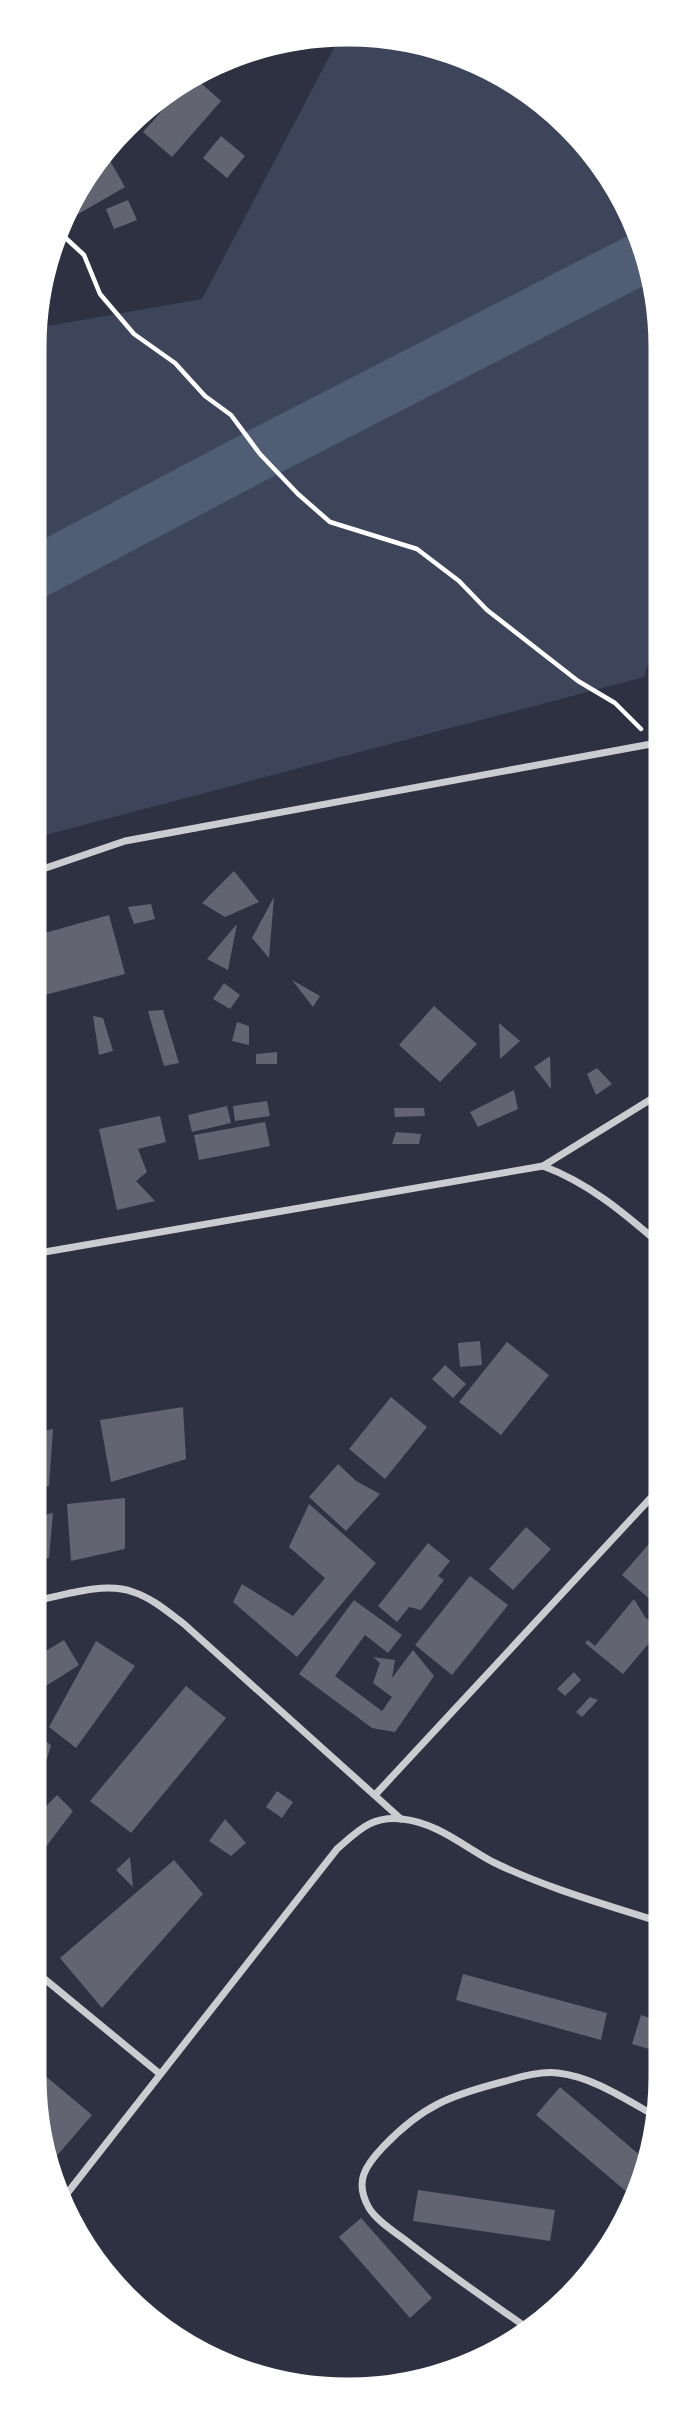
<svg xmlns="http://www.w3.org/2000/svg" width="695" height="2424" font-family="Karla,sans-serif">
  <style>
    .green { fill: #3c4559 }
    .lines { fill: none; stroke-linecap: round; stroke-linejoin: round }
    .river { stroke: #4f5d75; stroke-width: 52 }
    .building { fill: #626471 }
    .path { stroke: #fff; stroke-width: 4.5 }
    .minor { stroke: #caccd0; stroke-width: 7 }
    .rim { fill: none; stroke: #fff; stroke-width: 9 }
  </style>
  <rect width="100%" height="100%" fill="#2d3142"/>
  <path class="green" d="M348 36H409L506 72 586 138 633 207 663 306 662 619 644 677 34 838 36 328 202 299 338 40Z"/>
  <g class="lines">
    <path class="river" d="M35 573 260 454 647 255"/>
  </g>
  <g class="building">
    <path d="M193 76 221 101 172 157 143 132Z"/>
    <path d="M221 136 245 156 227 178 203 158Z"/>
    <path d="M109 159 125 187 61 224 81 175Z"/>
    <path d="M128 200 137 220 114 229 106 209Z"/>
    <path d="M234 871 259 902 225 917 202 903Z"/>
    <path d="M274 897 269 958 252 938Z"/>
    <path d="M151 904 155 919 134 924 128 907Z"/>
    <path d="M109 915 125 974 33 998 34 936Z"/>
    <path d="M237 924 228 970 207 959Z"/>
    <path d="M292 980 320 996 313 1007Z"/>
    <path d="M224 983 240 995 230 1009 213 999Z"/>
    <path d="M434 1006 477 1044 440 1082 399 1045Z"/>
    <path d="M163 1010 179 1063 164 1066 148 1011Z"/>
    <path d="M93 1016 103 1018 113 1051 99 1055Z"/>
    <path d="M237 1022 249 1026V1045L232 1041Z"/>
    <path d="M499 1023 520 1041 500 1059Z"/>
    <path d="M277 1052V1064H256V1054Z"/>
    <path d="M550 1056 551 1089 534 1067Z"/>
    <path d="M597 1068 612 1084 596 1095 587 1074Z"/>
    <path d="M514 1090 518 1109 478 1127 470 1112Z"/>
    <path d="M267 1101 270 1116 235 1121 233 1106Z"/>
    <path d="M227 1106 231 1123 192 1132 188 1115Z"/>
    <path d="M394 1108H424L425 1116 395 1117Z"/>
    <path d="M160 1116 166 1142 138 1149 147 1172 136 1181 155 1201 117 1210 99 1129Z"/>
    <path d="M265 1122 270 1146 199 1160 194 1135Z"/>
    <path d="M396 1132 421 1134 419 1144H392Z"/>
    <path d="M33 1170H34L45 1223 33 1221Z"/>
    <path d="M480 1341 482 1365 460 1367 458 1343Z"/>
    <path d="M507 1342 549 1375 501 1435 459 1402Z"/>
    <path d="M445 1365 466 1384 453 1398 432 1379Z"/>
    <path d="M391 1397 427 1427 385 1479 349 1449Z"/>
    <path d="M183 1407 186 1459 111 1482 100 1420Z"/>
    <path d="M53 1429 49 1486 32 1490V1433Z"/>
    <path d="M338 1464 356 1481 380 1494 346 1531 309 1497Z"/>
    <path d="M125 1498V1549L71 1561 67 1504Z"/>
    <path d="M309 1504 376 1563 297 1657 233 1602 242 1584 293 1616 325 1578 289 1547Z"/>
    <path d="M53 1513 49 1558 31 1560 32 1517Z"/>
    <path d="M526 1527 551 1549 513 1590 489 1569Z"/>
    <path d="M660 1531V1608L622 1575Z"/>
    <path d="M428 1543 450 1561 438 1576 444 1580 421 1610 409 1607 397 1622 378 1606Z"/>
    <path d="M470 1576 508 1605 452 1675 415 1645Z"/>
    <path d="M634 1599 645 1617 660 1630 623 1674 585 1643 588 1640 595 1646Z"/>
    <path d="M354 1600 402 1635 388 1653 365 1635 335 1676 382 1711 392 1697 373 1683 380 1663 373 1657 395 1660 392 1678 413 1650 434 1676 395 1732 372 1728 299 1674Z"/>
    <path d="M64 1640 79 1665 38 1691 31 1681V1660Z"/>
    <path d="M96 1641 135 1666 76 1748 49 1727Z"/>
    <path d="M574 1672 581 1680 565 1696 557 1689Z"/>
    <path d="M186 1686 226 1718 131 1833 90 1801Z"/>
    <path d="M590 1697 598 1700 582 1717 576 1712Z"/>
    <path d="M31 1731 51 1745 41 1779 31 1772Z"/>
    <path d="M277 1791 293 1802 282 1818 266 1807Z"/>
    <path d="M57 1795 73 1811 30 1868 31 1822Z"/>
    <path d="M225 1819 246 1843 231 1856 209 1841Z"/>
    <path d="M130 1857 133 1887 116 1870Z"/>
    <path d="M174 1860 203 1894 102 2008 60 1958Z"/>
    <path d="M463 1974 607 2013 601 2040 456 2000Z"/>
    <path d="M641 2015 659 2021V2052L632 2044Z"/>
    <path d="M30 2063 92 2115 48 2166 30 2076Z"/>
    <path d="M560 2087 649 2163 645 2173 628 2193 536 2115Z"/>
    <path d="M418 2190 555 2210 550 2241 413 2221Z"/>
    <path d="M361 2218 432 2298 410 2318 339 2237Z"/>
    <path d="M601 2239 614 2248 596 2270 584 2262Z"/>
  </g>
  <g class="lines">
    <path class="path" d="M58 231 84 255 100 294 134 334 175 363 205 396 231 415 260 454 298 494 330 522 417 549 459 581 487 610 578 681 615 703 641 729"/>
    <g class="minor">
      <path d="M34 872 125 841 662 742"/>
      <path d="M543 1166 661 1093"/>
      <path d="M33 1254 543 1166C589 1183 624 1213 661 1245"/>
      <path d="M31 1602C61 1596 104 1581 133 1592 152 1598 168 1612 184 1624L401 1819"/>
      <path d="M375 1795 660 1488"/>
      <path d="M30 1967 160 2074"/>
      <path d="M58 2205 337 1849C359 1830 371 1816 402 1819 438 1823 463 1846 493 1862 546 1888 604 1904 660 1922"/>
      <path d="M533 2332C490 2302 446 2272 404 2239 393 2231 376 2220 369 2208 354 2182 365 2166 383 2147 423 2105 451 2095 506 2081 522 2076 542 2071 558 2073 594 2077 628 2101 659 2118"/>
    </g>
  </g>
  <path d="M0 0H695V2424H0ZM347 42H348A305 305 0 0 1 653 347V2077A305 305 0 0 1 348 2382H347A305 305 0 0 1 42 2077V347A305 305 0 0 1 347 42Z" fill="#fff" fill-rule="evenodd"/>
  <path class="rim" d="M347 42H348A305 305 0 0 1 653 347V2077A305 305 0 0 1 348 2382H347A305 305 0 0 1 42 2077V347A305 305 0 0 1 347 42Z"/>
</svg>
